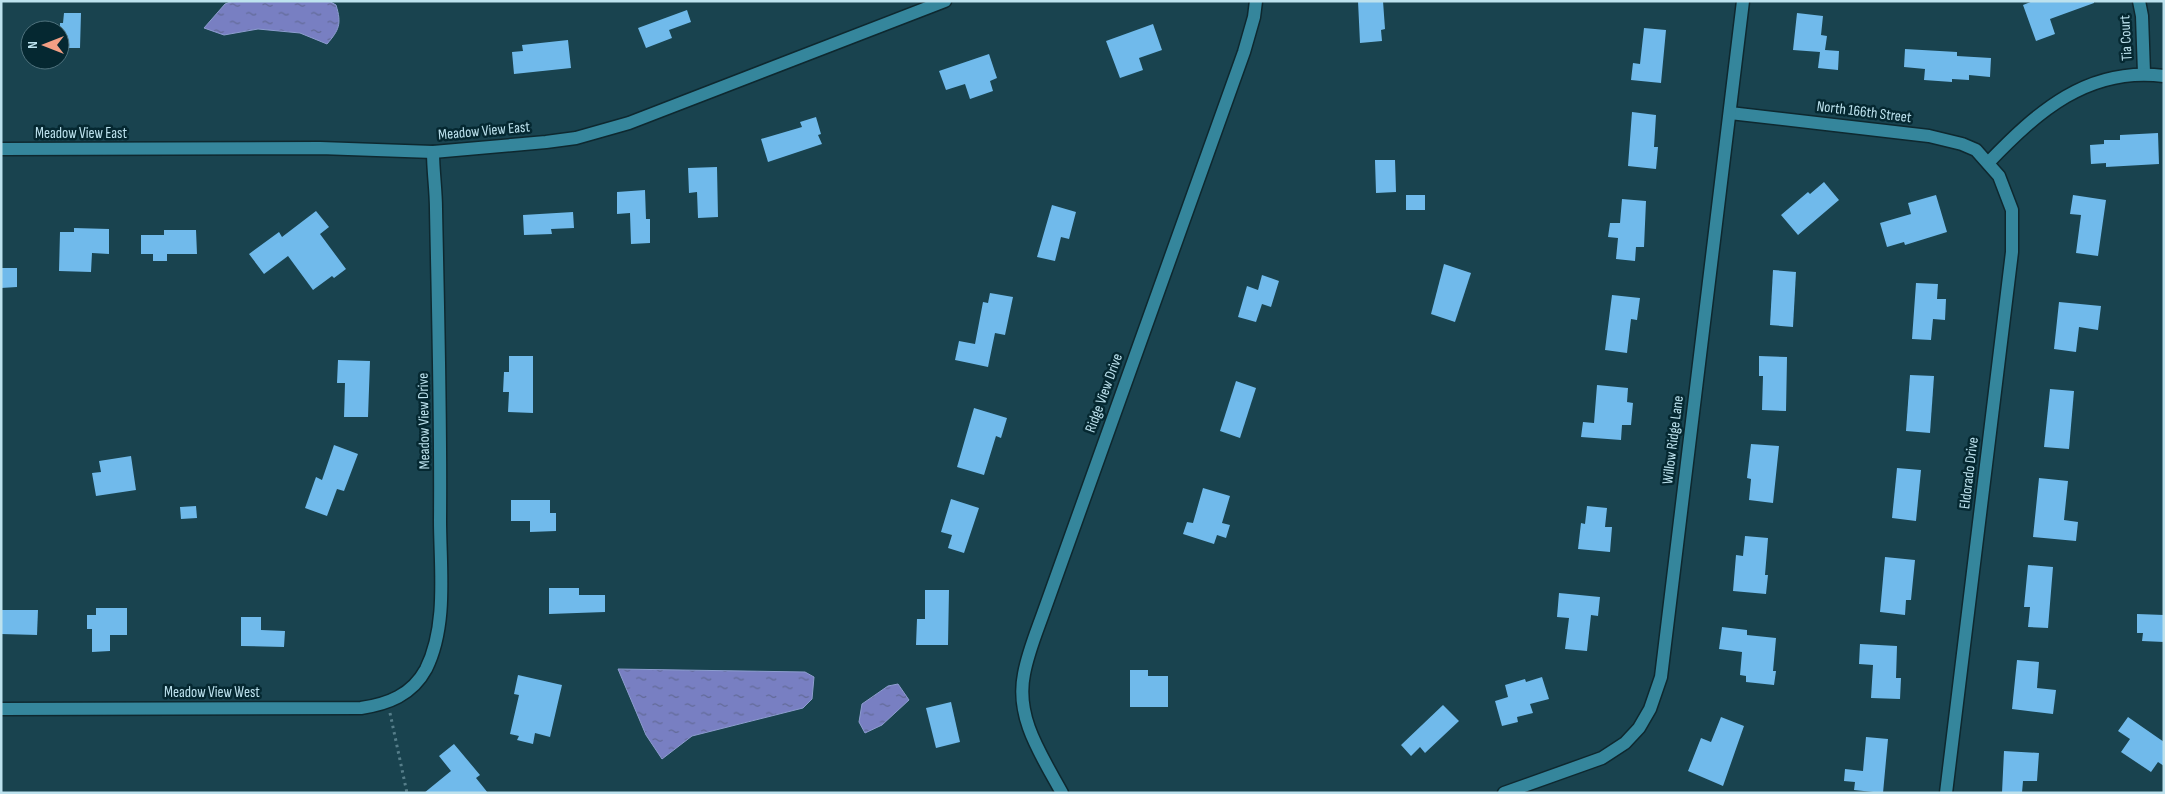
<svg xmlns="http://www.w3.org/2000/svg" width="2165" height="794" font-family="'Sofia Sans Condensed',sans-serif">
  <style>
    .water { fill: url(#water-ripples); stroke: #8d9dcf }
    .building { fill: #70baeb }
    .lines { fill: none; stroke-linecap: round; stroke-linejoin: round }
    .street-casing { stroke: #0e282f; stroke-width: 15 }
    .path { stroke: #567e8a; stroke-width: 3; stroke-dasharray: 2.5 4; stroke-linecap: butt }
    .street { stroke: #35869c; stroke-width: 12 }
    .labels { text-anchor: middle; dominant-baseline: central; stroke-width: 5; stroke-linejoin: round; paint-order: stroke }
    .street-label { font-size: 15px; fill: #bde2ee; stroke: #052831 }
  </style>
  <defs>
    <pattern id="water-ripples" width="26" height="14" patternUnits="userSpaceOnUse" patternTransform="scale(1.25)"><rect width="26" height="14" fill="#787fc2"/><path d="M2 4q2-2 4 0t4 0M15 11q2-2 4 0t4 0" fill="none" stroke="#626a97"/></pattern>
  </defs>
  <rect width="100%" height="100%" fill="#19434f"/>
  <g class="water">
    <path d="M233 1H329L336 5C342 24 339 30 327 44L300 33 258 29 224 35 204 28 225 4Z"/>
    <path d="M618 669 805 672 814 677 812 699 803 708 692 736 662 759 646 735Z"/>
    <path d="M898 684 909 700 882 725 865 733 859 722 862 704 888 686Z"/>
  </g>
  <g class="building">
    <path d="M1358 1H1383L1385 29 1381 30 1382 41 1360 43Z"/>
    <path d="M2033 1H2094V3L2050 19 2055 34 2036 41 2023 5Z"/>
    <path d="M687 10 691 22 669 30 672 38 646 48 638 28Z"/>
    <path d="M64 13H81L80 48H60V23H63Z"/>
    <path d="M1797 13 1823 16 1821 35 1827 36 1825 50 1839 51 1838 70 1818 68 1820 52 1793 50Z"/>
    <path d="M1153 24 1162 50 1139 58 1143 70 1120 78 1106 41Z"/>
    <path d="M1644 28 1666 30 1661 83 1631 80 1633 63 1640 64Z"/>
    <path d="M568 40 571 68 514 74 512 52 523 51 522 45Z"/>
    <path d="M1905 49 1957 52V56L1991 58 1990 77 1969 75V80L1952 79V82L1924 80 1925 69 1904 67Z"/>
    <path d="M989 54 997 78 990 81 993 91 970 99 965 84 946 90 939 71Z"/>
    <path d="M1632 112 1656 115 1654 147H1658L1656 169 1628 166Z"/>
    <path d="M816 117 821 134 818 135 822 144 768 162 761 139 802 127 800 122Z"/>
    <path d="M2158 133 2159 164 2106 167V163L2091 164 2090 145 2104 144V140H2120V135Z"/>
    <path d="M1375 160H1395L1396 192 1376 193Z"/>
    <path d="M717 167 718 217 698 218 697 192 689 193 688 168Z"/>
    <path d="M1824 182 1839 200 1798 235 1781 215 1808 192 1810 194Z"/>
    <path d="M645 190 646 219H650V243L631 244 630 213 617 214V192Z"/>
    <rect x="1406" y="195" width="19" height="15"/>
    <path d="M1936 195 1947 232 1905 245 1904 242 1887 247 1880 223 1911 214 1908 203Z"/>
    <path d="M2073 195 2106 200 2098 256 2076 253 2081 215 2070 214Z"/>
    <path d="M1622 199 1646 201 1644 247H1636L1635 261 1616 259 1618 238 1608 237 1610 223H1620Z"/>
    <path d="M1052 205 1076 212 1069 239 1061 237 1055 261 1037 257Z"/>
    <path d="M316 211 329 227 320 234 346 269 334 278 332 276 313 290 288 256 264 274 249 254 279 232 282 237Z"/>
    <path d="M573 212 574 228 551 229 552 234 524 235 523 215Z"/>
    <path d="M74 228 109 229V254L92 253 91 272 59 271 60 232H74Z"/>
    <path d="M164 230H196L197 254H167V261H153V254H141V235H164Z"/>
    <path d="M1444 264 1471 273 1455 322 1431 314Z"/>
    <path d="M1 268H17V287L1 288Z"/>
    <path d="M1773 270 1796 272 1793 327 1770 325Z"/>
    <path d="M1262 275 1279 281 1271 307 1262 304 1256 322 1238 317 1247 286 1258 290Z"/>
    <path d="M1916 283 1938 284 1937 299H1946L1945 320 1933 319 1931 340 1912 339Z"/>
    <path d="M990 293 1013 297 1005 335 995 333 988 367 955 360 959 341 975 344 983 302 988 303Z"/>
    <path d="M1612 295 1640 298 1637 320 1631 319 1627 353 1605 350Z"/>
    <path d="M2059 302 2101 306 2098 330 2079 327 2076 352 2054 349Z"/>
    <path d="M509 356H533V413L508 412 509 392H503L504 372H509Z"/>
    <path d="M1759 356 1787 357 1786 411 1762 410 1763 376H1759Z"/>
    <path d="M338 360 370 361 368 417H344L345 383H337Z"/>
    <path d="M1910 375 1934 376 1930 433 1906 431Z"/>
    <path d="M1236 381 1256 388 1240 438 1220 431Z"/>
    <path d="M1597 385 1628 388 1627 402 1633 403 1631 425H1622L1621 440 1581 437 1583 422 1594 423Z"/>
    <path d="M2050 389 2074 391 2069 449 2044 447Z"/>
    <path d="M974 408 1007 418 1001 438 996 436 984 475 957 467Z"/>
    <path d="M1751 444 1779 446 1773 503 1749 500 1751 479 1747 478Z"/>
    <path d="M334 445 358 454 344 491 337 489 327 516 305 508 316 477 322 480Z"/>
    <path d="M131 456 136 490 96 496 92 473 101 472 99 461Z"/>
    <path d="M1897 468 1921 470 1916 521 1892 518Z"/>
    <path d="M2039 478 2068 481 2064 520 2078 522 2076 541 2033 537Z"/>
    <path d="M1203 488 1230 496 1222 523 1230 525 1226 538 1217 535 1214 544 1183 534 1187 522 1193 523Z"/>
    <path d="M951 499 979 508 964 553 948 548 952 535 941 532Z"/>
    <path d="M511 500H550V513H556V531L530 532V521H511Z"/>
    <path d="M196 506 197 518 181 519 180 507Z"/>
    <path d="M1587 506 1607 508 1605 527H1612L1610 552 1578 549 1581 523 1585 524Z"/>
    <path d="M1745 536 1768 538 1765 575H1768L1766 594 1733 591 1736 555 1743 556Z"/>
    <path d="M1885 557 1915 560 1911 600H1906L1905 615 1880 612Z"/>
    <path d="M2028 565 2053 567 2048 628 2028 627 2030 607H2024Z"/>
    <path d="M549 588H579V595H605V612L549 614Z"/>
    <path d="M925 590H949L948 645H916L917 619H925Z"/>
    <path d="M1559 593 1600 597 1598 616 1591 615 1587 651 1565 649 1569 618 1557 617Z"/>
    <path d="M96 608H127V635H110V651L92 652V629H87V615H96Z"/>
    <path d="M1 610H38L37 635 1 634Z"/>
    <path d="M2137 614 2164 615V642L2142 641 2143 633H2137Z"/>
    <path d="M241 617H261V630L285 631 284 647 241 646Z"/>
    <path d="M1722 627 1747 630V635L1776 638 1773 671H1776L1774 685 1746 682V676L1740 675 1742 652 1719 649Z"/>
    <path d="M1860 644 1897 646 1896 678H1901L1900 699 1871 698 1873 665 1859 664Z"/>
    <path d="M2017 660 2039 662 2037 688 2056 690 2053 714 2012 709Z"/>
    <path d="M1130 670H1148V676H1168V707H1130Z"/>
    <path d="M518 675 562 685 550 737 535 733 533 744 517 740 519 736 510 734 519 695 514 694Z"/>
    <path d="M1542 677 1549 699 1530 704 1533 713 1517 717 1518 722 1502 726 1495 701 1508 697 1505 685 1525 679 1526 682Z"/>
    <path d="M951 702 960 742 936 748 926 708Z"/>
    <path d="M1443 705 1459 721 1425 753 1420 747 1411 756 1401 745Z"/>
    <path d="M1721 717 1744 726 1723 786 1688 771 1701 738 1711 742Z"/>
    <path d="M2128 717 2164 742V766L2158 762 2151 772 2121 752 2130 739 2118 731Z"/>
    <path d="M1866 737 1888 739 1883 793 1854 790 1855 782 1844 781 1845 769 1863 771Z"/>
    <path d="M454 744 480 775 476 778 488 793H424L451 771 439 756Z"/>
    <path d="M2004 751 2039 753 2037 781H2023L2022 793H2002Z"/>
  </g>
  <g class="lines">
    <g class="street-casing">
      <g id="street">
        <path d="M2139 1 2142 16 2144 73"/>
        <path d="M1730 113 1929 136 1962 144 1976 150 1999 176 2012 210V252L1946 793"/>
        <path d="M1 149 320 148 433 152 546 142 576 138 629 123 945 1"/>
        <path d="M1988 163C2037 112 2088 66 2164 76"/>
        <path d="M1 709 361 708C388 704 412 695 426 669 448 625 440 567 440 520 441 416 438 312 436 209 436 190 433 171 433 152"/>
        <path d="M1062 793C1042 756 1015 718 1024 674 1028 652 1037 631 1044 611L1244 52 1254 17 1256 1"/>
        <path d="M1504 793 1602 758 1625 743 1639 728 1650 709 1661 677 1743 1"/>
      </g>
    </g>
    <path class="path" d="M390 713 407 793"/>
    <use href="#street" class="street"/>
  </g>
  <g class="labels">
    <g class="street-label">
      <text transform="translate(2126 38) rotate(-93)">Tia Court</text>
      <text transform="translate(1864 112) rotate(7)">North 166th Street</text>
      <text transform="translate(484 131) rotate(-5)">Meadow View East</text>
      <text x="81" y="133">Meadow View East</text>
      <text transform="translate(1104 393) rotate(-70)">Ridge View Drive</text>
      <text transform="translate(424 421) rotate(-91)">Meadow View Drive</text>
      <text transform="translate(1673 440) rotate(-83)">Willow Ridge Lane</text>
      <text transform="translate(1969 473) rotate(-83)">Eldorado Drive</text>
      <text x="212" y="692">Meadow View West</text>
    </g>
  </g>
  <rect width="2165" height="794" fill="none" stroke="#bde2ee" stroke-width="5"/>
  <g transform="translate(45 45) rotate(270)"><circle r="24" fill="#052831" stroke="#4f727d"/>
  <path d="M0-4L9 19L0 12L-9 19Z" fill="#f39f84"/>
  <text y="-8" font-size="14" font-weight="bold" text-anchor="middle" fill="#bde2ee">N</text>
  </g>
</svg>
